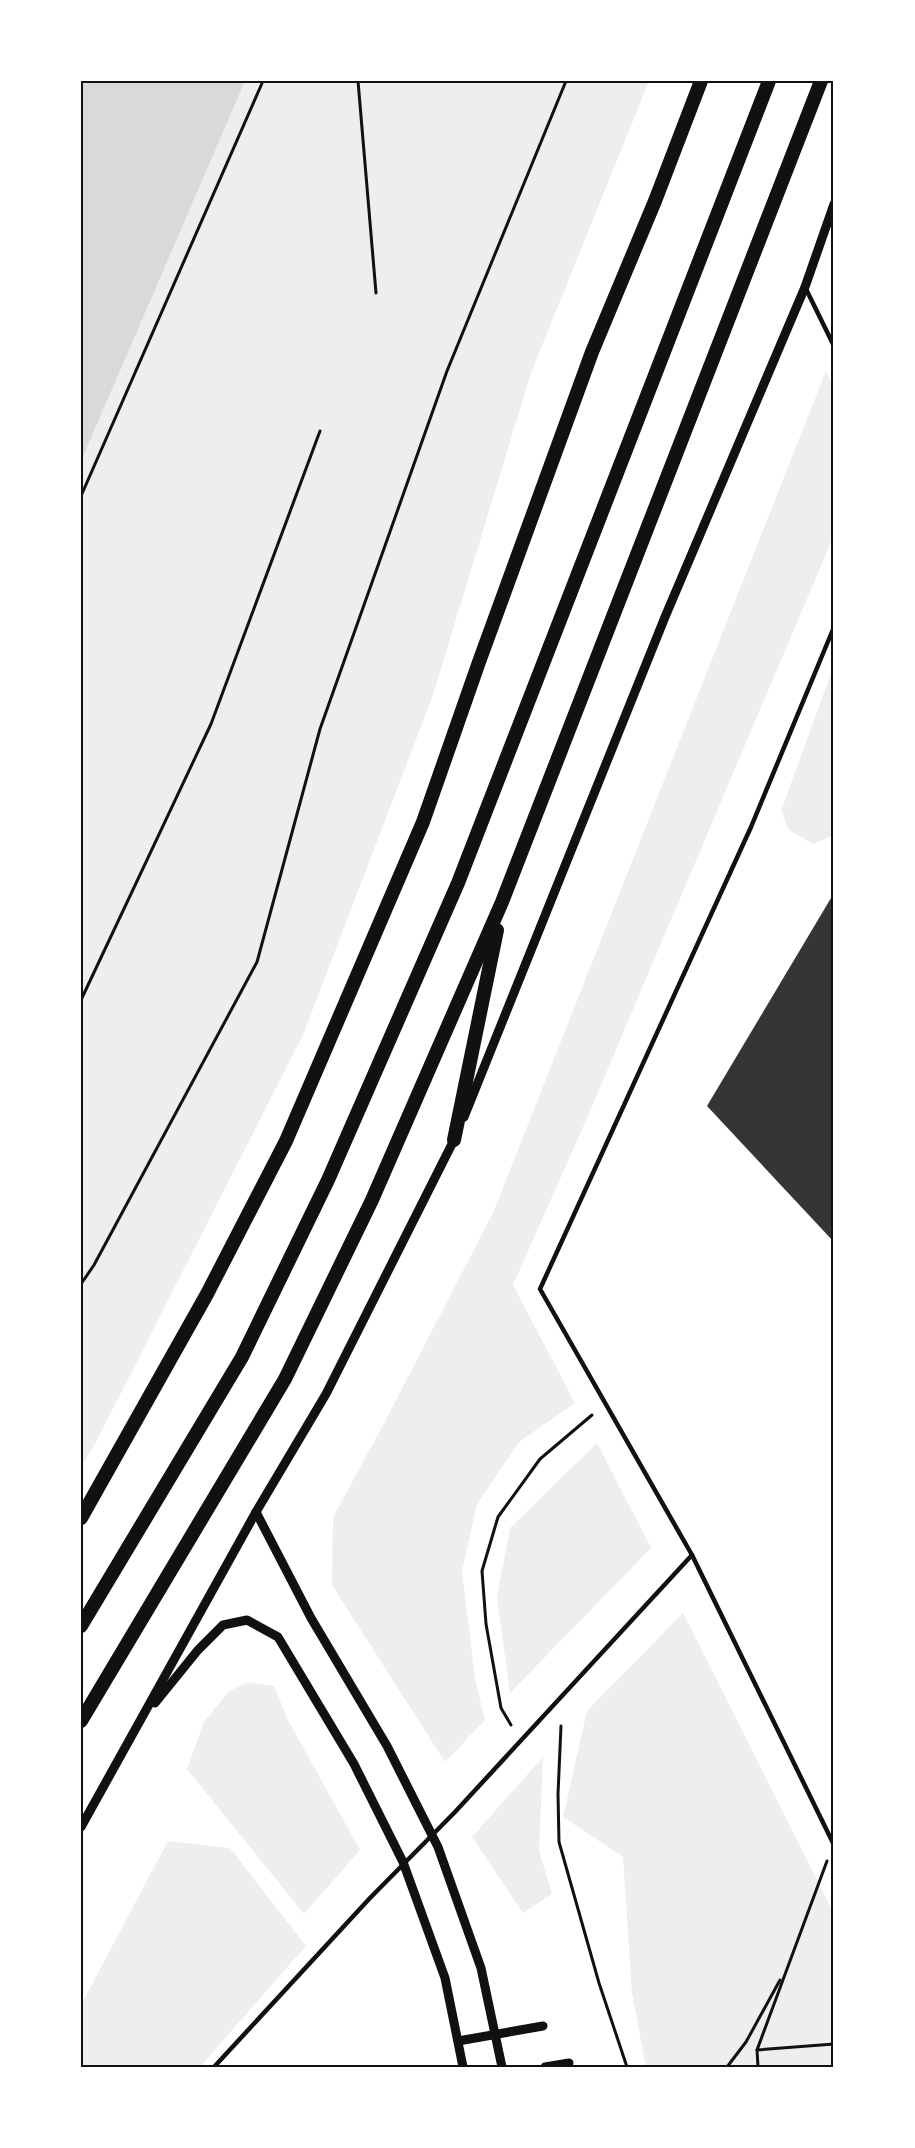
<svg xmlns="http://www.w3.org/2000/svg" width="915" height="2148" font-family="'Times New Roman',serif">
  <style>
    .green { fill: #eee }
    .water { fill: #d9d9d9 }
    .building { fill: #353535 }
    .lines { fill: none; stroke-linecap: round; stroke-linejoin: round }
    .path { stroke: #111; stroke-width: 3 }
    .pedestrian { stroke: #111; stroke-width: 4.5 }
    .tertiary { stroke: #111; stroke-width: 9 }
    .trunk { stroke: #111; stroke-width: 14 }
    .neatline { fill: none; stroke: #111; stroke-width: 2 }
  </style>
  <rect width="100%" height="100%" fill="#fff"/>
  <g class="green">
    <path d="M81 81H649L531 373 433 695 303 1035 96 1442 81 1467Z"/>
    <path d="M826 371 834 388V535L587 1118 513 1285 575 1403 519 1442 477 1504 462 1571 475 1678 485 1720 445 1762 332 1585 333 1517 381 1429 493 1213Z"/>
    <path d="M834 665V835L813 844 789 830 781 811Z"/>
    <path d="M597 1443 651 1548 510 1693 497 1597 510 1528Z"/>
    <path d="M683 1613 834 1914V2067H646L632 1993 623 1857 563 1817 587 1711Z"/>
    <path d="M248 1682 274 1686 288 1720 360 1850 304 1914 187 1769 204 1722 229 1691Z"/>
    <path d="M543 1757 539 1851 552 1894 523 1913 472 1837Z"/>
    <path d="M168 1841 230 1848 306 1946 200 2067H81V2005Z"/>
  </g>
  <path class="water" d="M81 81H245L81 461Z"/>
  <path class="building" d="M834 893V1242L707 1106Z"/>
  <g class="lines">
    <g class="path">
      <path d="M358 81 376 293"/>
      <path d="M81 496 263 81"/>
      <path d="M81 1000 211 724 320 431"/>
      <path d="M81 1284 94 1265 257 962 320 729 447 371 566 81"/>
      <path d="M511 1725 501 1708 486 1624 482 1571 498 1517 540 1459 592 1415"/>
      <path d="M561 1726 558 1794 559 1842 599 1983 627 2067"/>
      <path d="M757 2050 834 2044"/>
      <path d="M727 2067 746 2042 780 1980"/>
      <path d="M758 2067 757 2050 827 1861"/>
    </g>
    <g class="pedestrian">
      <path d="M806 289 834 346"/>
      <path d="M834 627 751 827 540 1289 692 1555 834 1845"/>
      <path d="M214 2067 370 1898 455 1812 692 1555"/>
    </g>
    <g class="tertiary">
      <path d="M464 1117 665 617 805 287 834 204"/>
      <path d="M256 1512 311 1618 387 1746 438 1847 481 1968 502 2067"/>
      <path d="M155 1703 198 1650 223 1625 247 1620 278 1637 354 1764 403 1862 445 1978 463 2067"/>
      <path d="M81 1827 256 1512 326 1394 456 1136"/>
      <path d="M458 2041 543 2026"/>
      <path d="M545 2067 569 2063"/>
    </g>
    <g class="trunk">
      <path d="M454 1140 497 930"/>
      <path d="M81 1518 207 1294 286 1141 423 822 479 662 592 352 655 201 701 81"/>
      <path d="M81 1626 242 1357 328 1180 458 883 769 81"/>
      <path d="M81 1721 285 1379 372 1200 502 902 821 81"/>
    </g>
  </g>
  <rect width="915" height="2148" fill="none" stroke="#ffffff" stroke-width="165"/>
  <rect x="82" y="82" width="750" height="1984" class="neatline"/>
</svg>
